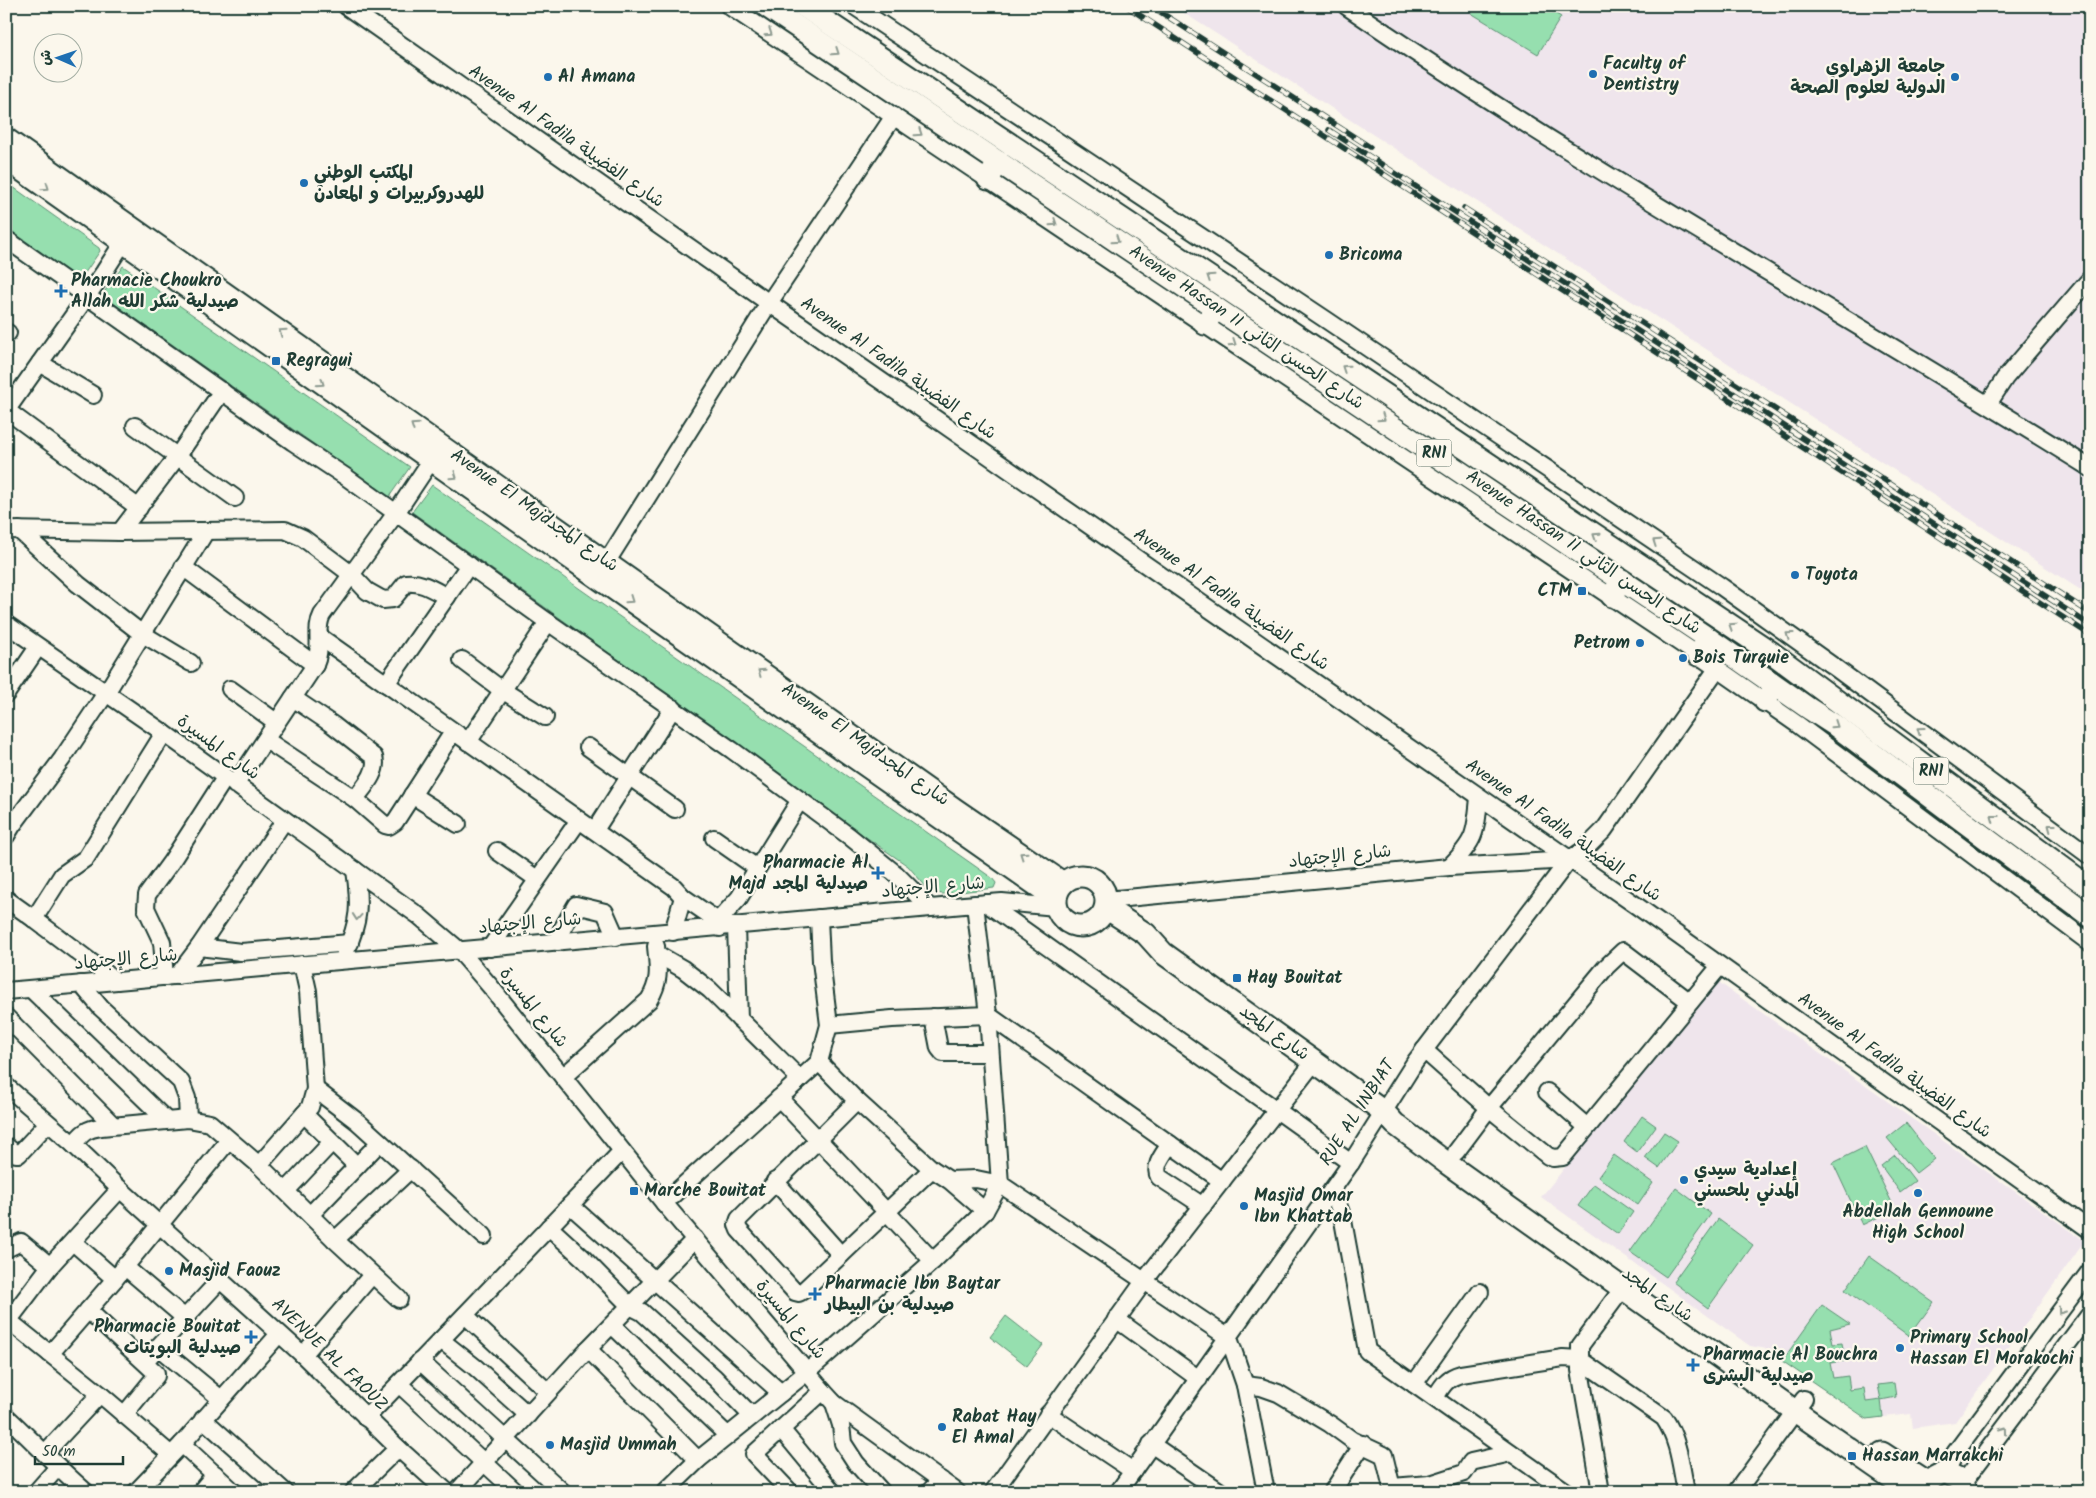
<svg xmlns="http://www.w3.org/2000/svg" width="2096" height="1498" font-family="Kalam,'Playpen Sans Arabic',sans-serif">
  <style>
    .built { fill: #efe5ec }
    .green { fill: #96dfaf; stroke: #5a8e72 }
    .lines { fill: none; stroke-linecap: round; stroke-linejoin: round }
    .minor-casing { stroke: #1f3d34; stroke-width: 20 }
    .major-casing { stroke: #1f3d34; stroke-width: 25 }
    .minor { stroke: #fbf7ec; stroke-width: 16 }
    .major { stroke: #fbf7ec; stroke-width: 21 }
    .rail-casing { stroke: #1f3d34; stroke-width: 5.5 }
    .rail { stroke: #fbf7ec; stroke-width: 4; stroke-dasharray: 11; stroke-linecap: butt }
    .oneway { stroke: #8d9a90 }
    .poi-dot { fill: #1f6fb2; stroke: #fbf7ec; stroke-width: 2 }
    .labels { text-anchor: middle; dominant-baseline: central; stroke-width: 4.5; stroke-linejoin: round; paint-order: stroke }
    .shield { fill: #fbf7ec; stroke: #61756b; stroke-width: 1 }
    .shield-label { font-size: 16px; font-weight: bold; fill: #1f3d34 }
    .poi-label { font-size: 18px; font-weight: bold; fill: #1f3d34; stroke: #fbf7ec; text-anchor: start }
    .street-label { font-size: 18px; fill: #1f3d34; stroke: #fbf7ec }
  </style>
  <rect width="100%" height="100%" fill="#fbf7ec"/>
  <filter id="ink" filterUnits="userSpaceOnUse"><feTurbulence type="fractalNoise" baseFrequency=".02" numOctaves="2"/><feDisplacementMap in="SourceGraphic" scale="10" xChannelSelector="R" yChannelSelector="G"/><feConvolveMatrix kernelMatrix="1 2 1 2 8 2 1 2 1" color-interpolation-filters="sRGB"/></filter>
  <g filter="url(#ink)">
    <g class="built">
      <path d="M1173 6H2090V596Z"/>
      <path d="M1717 981 2085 1241 1955 1422 1913 1428 1911 1414 1867 1419 1782 1361 1772 1350 1750 1346 1541 1197Z"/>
    </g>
    <g class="green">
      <path d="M1475 6H1543L1561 17 1538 54 1471 13Z"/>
      <path d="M6 182 99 248 100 251 80 280 6 228Z"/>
      <path d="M123 266 410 467 389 497 102 295Z"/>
      <path d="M432 485 992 878 996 883 994 888 943 894 936 893 928 889 908 866 850 826 412 512Z"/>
      <path d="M1642 1116 1656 1126 1637 1152 1624 1142Z"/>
      <path d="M1906 1123 1934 1159 1916 1173 1887 1138Z"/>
      <path d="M1664 1132 1678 1141 1659 1168 1645 1158Z"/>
      <path d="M1865 1147 1895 1209 1862 1225 1833 1163Z"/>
      <path d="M1614 1155 1653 1183 1638 1205 1598 1177Z"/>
      <path d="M1895 1155 1915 1181 1900 1192 1881 1166Z"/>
      <path d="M1594 1184 1633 1212 1618 1234 1578 1206Z"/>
      <path d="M1676 1188 1711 1214 1666 1277 1630 1252Z"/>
      <path d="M1718 1219 1753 1245 1708 1308 1673 1282Z"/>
      <path d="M1869 1256 1934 1302 1909 1336 1845 1290Z"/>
      <path d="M1822 1305 1850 1324 1830 1329 1833 1344 1842 1343 1845 1361 1830 1363 1833 1378 1848 1376 1850 1390 1864 1388 1866 1402 1881 1400 1878 1385 1894 1383 1896 1397 1881 1400 1883 1417 1867 1419 1782 1361Z"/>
      <path d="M1006 1316 1043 1345 1027 1366 990 1337Z"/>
    </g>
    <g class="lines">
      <g class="minor-casing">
        <g id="minor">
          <path d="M346 6 769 303 1637 906 2090 1230"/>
          <path d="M729 6 1698 655 1797 724 2090 943"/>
          <path d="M854 6 1325 319 1722 587 1837 669 2090 856"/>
          <path d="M1346 6C1587 171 1843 313 2090 468"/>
          <path d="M6 239 293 442 346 477 548 622 732 750 849 836 896 874 930 908"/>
          <path d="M6 332 8 333"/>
          <path d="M40 363 93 395"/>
          <path d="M1988 404 2005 378 2090 279"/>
          <path d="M6 410 139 508"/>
          <path d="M6 411 104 272 129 233"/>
          <path d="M135 426 235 498"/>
          <path d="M6 530 120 532 285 530 303 538 351 574 367 591 383 600 393 599 406 583C421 581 434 590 447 597"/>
          <path d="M19 530 78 584 141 633 191 663"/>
          <path d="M120 532 177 457 222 391"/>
          <path d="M183 567 315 665"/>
          <path d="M601 571 769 303 894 116"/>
          <path d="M6 624 164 733 419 916 459 950 490 986 664 1203 823 1391 834 1403 957 1492"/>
          <path d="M320 637 674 887 683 897 673 932"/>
          <path d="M462 660 502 690 545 717"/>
          <path d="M386 684 469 565"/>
          <path d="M230 689 276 722"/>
          <path d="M6 694 38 647"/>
          <path d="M293 698 333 725 374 757C379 772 363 788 355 799"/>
          <path d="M266 740 355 799 385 825 389 826 395 822 453 732"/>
          <path d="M468 742 548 622"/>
          <path d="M588 747 675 809"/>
          <path d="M235 785 315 665C323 648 314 630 322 615L396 513 438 450"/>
          <path d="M412 795 458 824"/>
          <path d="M595 830 673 708"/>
          <path d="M6 836 12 826 62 759 106 693 206 531"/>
          <path d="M714 838 757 868"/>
          <path d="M497 851 537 879"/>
          <path d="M1449 867C1475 841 1476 834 1479 797"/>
          <path d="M683 897 718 921 720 928"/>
          <path d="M6 899 34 919"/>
          <path d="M1106 900 1449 867 1569 860 1585 849 1604 830 1717 669"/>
          <path d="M986 903 1351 1163"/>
          <path d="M718 921 739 898 800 800"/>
          <path d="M736 926 739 1019"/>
          <path d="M558 942 561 931 576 905 605 912 616 937"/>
          <path d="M199 947 241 952 350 943"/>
          <path d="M490 948 579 820"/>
          <path d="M345 953C360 921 360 904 355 870"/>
          <path d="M657 954 683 969 710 990 800 1079"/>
          <path d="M177 976 199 947 284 821"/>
          <path d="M165 977 162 942 146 908 147 895 171 862 225 778"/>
          <path d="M116 981 34 919 62 875 86 858 164 733"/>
          <path d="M81 984 101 1008 181 1082 187 1098 188 1119"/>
          <path d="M31 989 166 1120"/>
          <path d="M6 991 964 905 1002 902 1056 907"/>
          <path d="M6 1017 113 1125"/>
          <path d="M933 1017 939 1048 943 1053H990"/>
          <path d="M829 1025 892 1019 988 1015 1222 1181"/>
          <path d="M1424 1050 1489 1108 1548 1156 1553 1158 1563 1157 1720 966"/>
          <path d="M819 1062 857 1101 932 1169 949 1180 985 1211"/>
          <path d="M563 1077 649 1000C661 980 658 968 656 946"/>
          <path d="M6 1086 74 1145 120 1189 303 1355 398 1448 447 1492"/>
          <path d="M315 1089 358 1122 484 1236"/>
          <path d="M1547 1092 1587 1127"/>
          <path d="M779 1098 933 1261"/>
          <path d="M857 1101 739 1219 737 1225 739 1230 795 1292 799 1293 804 1290 932 1169"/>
          <path d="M304 1114 357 1166"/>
          <path d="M1170 1144C1164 1154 1153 1165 1159 1177L1203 1206"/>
          <path d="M74 1145C81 1133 87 1129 101 1127L188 1119 210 1123 259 1165 335 1240 399 1299"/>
          <path d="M6 1146 16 1154H19L48 1123"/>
          <path d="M1456 1152 1489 1108 1606 967 1623 951 1690 1002"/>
          <path d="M259 1165 310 1107 315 1089 308 991 302 964"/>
          <path d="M949 1180 976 1179 1000 1184 1229 1338 1245 1385 1266 1492"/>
          <path d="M775 1181 841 1255"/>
          <path d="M1332 1190 1342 1215 1367 1351 1567 1492"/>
          <path d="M286 1191 332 1142"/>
          <path d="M664 1203 819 1062 829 1025 821 961 819 918"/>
          <path d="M570 1205 781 1393"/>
          <path d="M310 1215 380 1142"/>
          <path d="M549 1227 583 1258 630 1306 642 1312 715 1378 751 1415"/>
          <path d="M335 1240 411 1169"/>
          <path d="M73 1242 115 1279"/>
          <path d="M6 1249 21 1242 50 1266"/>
          <path d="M124 1266 185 1318"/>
          <path d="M88 1310 156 1373V1376L124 1415"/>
          <path d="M465 1315 548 1392"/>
          <path d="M1116 1319 1199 1379"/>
          <path d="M9 1321 100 1394 170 1454"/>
          <path d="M6 1324 50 1266 120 1189"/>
          <path d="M612 1325 727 1435"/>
          <path d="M441 1340 475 1367 528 1415"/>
          <path d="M158 1347 221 1399"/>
          <path d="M588 1349 698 1460"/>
          <path d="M50 1354 115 1279 229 1140"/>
          <path d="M303 1355 372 1275"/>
          <path d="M145 1361 220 1280"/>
          <path d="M420 1361 563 1492"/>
          <path d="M399 1384 516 1492"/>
          <path d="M1414 1384 1480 1292"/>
          <path d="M1245 1385 1261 1387 1278 1393 1330 1424 1352 1440 1384 1455 1393 1492"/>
          <path d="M1435 1398C1442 1386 1446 1378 1461 1374L1563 1358 1579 1359 1664 1418C1679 1440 1681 1467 1686 1492"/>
          <path d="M834 1403 841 1425 843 1443 856 1463 882 1492"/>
          <path d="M1048 1414 1133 1471"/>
          <path d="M6 1416C33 1441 58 1468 86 1492"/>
          <path d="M366 1418 622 1151"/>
          <path d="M203 1419 285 1492"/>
          <path d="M781 1429 833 1492"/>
          <path d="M182 1444 234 1492"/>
          <path d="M1151 1444 1221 1492"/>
          <path d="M46 1452 100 1394"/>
          <path d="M1946 1473 1955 1453 2090 1271"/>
          <path d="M1963 1483 2090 1314"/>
          <path d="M1430 1484 1464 1473 1471 1462 1511 1453"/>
          <path d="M1392 1487 1430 1484 1436 1492"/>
          <path d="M36 1492 58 1467"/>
          <path d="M136 1492 182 1444 279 1334"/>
          <path d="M200 1492 215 1474"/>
          <path d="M353 1492 398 1448"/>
          <path d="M457 1492 588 1349 695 1239"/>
          <path d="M665 1492 698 1460 807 1372 933 1261 985 1211 1000 1184 988 1015 975 904"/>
          <path d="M790 1492 754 1454 823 1391"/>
          <path d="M929 1492 941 1480"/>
          <path d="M993 1492 1145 1280 1314 1062"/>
          <path d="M1118 1492 1351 1163 1415 1062 1569 860"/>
          <path d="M1332 1492 1363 1444"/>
          <path d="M1601 1492 1580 1370V1346L1623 1288"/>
          <path d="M1736 1492 1804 1399"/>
        </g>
      </g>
      <g class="major-casing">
        <g id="major">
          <path d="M766 6 1709 639 1808 708 1836 726 2090 916"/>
          <path d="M803 6 1772 653 2090 888"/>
          <path d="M6 139 956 810 1063 883"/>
          <path d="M6 159 597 577 1055 898"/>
          <path d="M988 179 999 162"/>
          <path d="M1205 324 1216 308"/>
          <path d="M1612 596 1622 580"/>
          <path d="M1698 655 1709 639"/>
          <path d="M1765 701 1775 686"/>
          <circle cx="1081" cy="901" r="25"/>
          <path d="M1106 908 1146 934 1163 953 1384 1112 1395 1124 1448 1164 1795 1411 1912 1492"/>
          <path d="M1882 1453 1928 1483"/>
          <path d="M1925 1492C1928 1480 1934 1475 1946 1473L1960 1479 1966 1492"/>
        </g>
      </g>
      <use href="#minor" class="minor"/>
      <use href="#major" class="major"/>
      <g class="rail-casing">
        <g id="rail">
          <path d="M1126 6 2090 635"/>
          <path d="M1151 6 1370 147"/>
          <path d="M1329 130 2090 625"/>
          <path d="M1464 208 2090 613"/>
        </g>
      </g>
      <use href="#rail" class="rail"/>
    </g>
    <defs><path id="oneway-chevron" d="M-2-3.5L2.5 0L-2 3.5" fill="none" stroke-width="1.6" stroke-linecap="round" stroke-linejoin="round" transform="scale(1.25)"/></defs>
    <g class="oneway">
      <use href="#oneway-chevron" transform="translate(769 33) rotate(34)"/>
      <use href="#oneway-chevron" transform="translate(836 52) rotate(34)"/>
      <use href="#oneway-chevron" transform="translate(919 133) rotate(34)"/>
      <use href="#oneway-chevron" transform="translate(46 187) rotate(35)"/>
      <use href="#oneway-chevron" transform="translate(1054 223) rotate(34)"/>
      <use href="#oneway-chevron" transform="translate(1116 240) rotate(34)"/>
      <use href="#oneway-chevron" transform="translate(1210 277) rotate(-146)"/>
      <use href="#oneway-chevron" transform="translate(282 332) rotate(-145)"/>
      <use href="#oneway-chevron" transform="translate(1233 343) rotate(34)"/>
      <use href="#oneway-chevron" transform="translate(1345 368) rotate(-146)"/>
      <use href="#oneway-chevron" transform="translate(321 383) rotate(35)"/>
      <use href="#oneway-chevron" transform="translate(1382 418) rotate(34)"/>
      <use href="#oneway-chevron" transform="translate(414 426) rotate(-145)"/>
      <use href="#oneway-chevron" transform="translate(454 476) rotate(35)"/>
      <use href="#oneway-chevron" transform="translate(1596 536) rotate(-147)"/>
      <use href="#oneway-chevron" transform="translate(1656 542) rotate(-146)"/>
      <use href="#oneway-chevron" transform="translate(630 600) rotate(35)"/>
      <use href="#oneway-chevron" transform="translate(1732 626) rotate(-147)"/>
      <use href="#oneway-chevron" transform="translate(1789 635) rotate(-144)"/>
      <use href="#oneway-chevron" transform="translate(761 672) rotate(-145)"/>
      <use href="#oneway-chevron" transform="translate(1835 725) rotate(34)"/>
      <use href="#oneway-chevron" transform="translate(1920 730) rotate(-144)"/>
      <use href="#oneway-chevron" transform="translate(1994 818) rotate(-143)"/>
      <use href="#oneway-chevron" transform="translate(2051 827) rotate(-143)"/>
      <use href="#oneway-chevron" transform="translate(1023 855) rotate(-146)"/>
      <use href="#oneway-chevron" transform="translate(357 917) rotate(95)"/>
      <use href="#oneway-chevron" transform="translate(2061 1311) rotate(126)"/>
      <use href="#oneway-chevron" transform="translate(2004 1430) rotate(-54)"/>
    </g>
  </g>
  <g class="poi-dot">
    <circle cx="1593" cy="74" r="5"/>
    <circle cx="548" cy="77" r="5"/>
    <circle cx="1955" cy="77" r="5"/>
    <circle cx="304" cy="183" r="5"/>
    <circle cx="1329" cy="255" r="5"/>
    <path d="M58.5 283.5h5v5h5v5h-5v5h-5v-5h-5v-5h5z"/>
    <rect x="271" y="356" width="10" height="10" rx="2.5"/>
    <circle cx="1795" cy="575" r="5"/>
    <rect x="1577" y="586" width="10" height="10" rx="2.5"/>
    <circle cx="1640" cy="643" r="5"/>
    <circle cx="1683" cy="658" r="5"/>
    <path d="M875.5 865.5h5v5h5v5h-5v5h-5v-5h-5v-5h5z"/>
    <rect x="1232" y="973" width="10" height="10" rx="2.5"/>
    <circle cx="1684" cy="1180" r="5"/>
    <rect x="629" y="1186" width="10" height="10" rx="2.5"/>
    <circle cx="1918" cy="1193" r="5"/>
    <circle cx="1244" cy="1206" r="5"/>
    <circle cx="169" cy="1271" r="5"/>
    <path d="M812.5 1286.5h5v5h5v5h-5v5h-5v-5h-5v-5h5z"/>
    <path d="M248.5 1329.5h5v5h5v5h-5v5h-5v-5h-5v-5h5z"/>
    <circle cx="1900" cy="1348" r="5"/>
    <path d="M1690.5 1357.5h5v5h5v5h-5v5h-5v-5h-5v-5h5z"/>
    <circle cx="942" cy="1427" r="5"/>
    <circle cx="550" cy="1445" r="5"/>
    <rect x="1847" y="1451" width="10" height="10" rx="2.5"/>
  </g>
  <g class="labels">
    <g class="shield">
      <rect x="1416.5" y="439.5" width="35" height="27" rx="4"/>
      <rect x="1913.5" y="757.5" width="35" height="27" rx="4"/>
    </g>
    <g class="shield-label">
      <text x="1434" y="453">RN1</text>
      <text x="1931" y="771">RN1</text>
    </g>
    <g class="poi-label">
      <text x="1603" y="64">Faculty of<tspan x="1603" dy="21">Dentistry</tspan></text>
      <text x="1945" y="67" text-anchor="end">جامعة الزهراوي<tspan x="1945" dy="21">الدولية لعلوم الصحة</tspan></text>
      <text x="558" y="77">Al Amana</text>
      <text x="314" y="173">المكتب الوطني<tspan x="314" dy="21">للهدروكربيرات و المعادن</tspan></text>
      <text x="1339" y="255">Bricoma</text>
      <text x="71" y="281">Pharmacie Choukro<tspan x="71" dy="21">Allah صيدلية شكر الله</tspan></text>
      <text x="286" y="361">Regragui</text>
      <text x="1805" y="575">Toyota</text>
      <text x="1572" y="591" text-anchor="end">CTM</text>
      <text x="1630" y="643" text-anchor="end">Petrom</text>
      <text x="1693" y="658">Bois Turquie</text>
      <text x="868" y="863" text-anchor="end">Pharmacie Al<tspan x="868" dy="21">Majd صيدلية المجد</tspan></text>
      <text x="1247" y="978">Hay Bouitat</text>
      <text x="1694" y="1170">إعدادية سيدي<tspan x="1694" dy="21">المدني بلحسني</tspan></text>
      <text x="644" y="1191">Marche Bouitat</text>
      <text x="1254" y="1196">Masjid Omar<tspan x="1254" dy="21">Ibn Khattab</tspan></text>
      <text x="1918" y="1212" text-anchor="middle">Abdellah Gennoune<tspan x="1918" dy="21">High School</tspan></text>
      <text x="179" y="1271">Masjid Faouz</text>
      <text x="825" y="1284">Pharmacie Ibn Baytar<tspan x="825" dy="21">صيدلية بن البيطار</tspan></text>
      <text x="241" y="1327" text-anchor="end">Pharmacie Bouitat<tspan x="241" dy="21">صيدلية البويتات</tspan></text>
      <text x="1910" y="1338">Primary School<tspan x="1910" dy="21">Hassan El Morakochi</tspan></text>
      <text x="1703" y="1355">Pharmacie Al Bouchra<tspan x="1703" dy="21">صيدلية البشرى</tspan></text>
      <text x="952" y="1417">Rabat Hay<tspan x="952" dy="21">El Amal</tspan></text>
      <text x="560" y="1445">Masjid Ummah</text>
      <text x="1862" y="1456">Hassan Marrakchi</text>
    </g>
    <g class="street-label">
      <text transform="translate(566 137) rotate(35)">Avenue Al Fadila شارع الفضيلة</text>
      <text transform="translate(1246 328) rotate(34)">Avenue Hassan II شارع الحسن الثاني</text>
      <text transform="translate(898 369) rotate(35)">Avenue Al Fadila شارع الفضيلة</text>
      <text transform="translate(534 511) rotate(35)">Avenue El Majdشارع المجد</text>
      <text transform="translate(1583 553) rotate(34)">Avenue Hassan II شارع الحسن الثاني</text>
      <text transform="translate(1231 600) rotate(35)">Avenue Al Fadila شارع الفضيلة</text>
      <text transform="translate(865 745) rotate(35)">Avenue El Majdشارع المجد</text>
      <text transform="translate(218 748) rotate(36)">شارع المسيرة</text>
      <text transform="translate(1563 831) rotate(35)">Avenue Al Fadila شارع الفضيلة</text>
      <text transform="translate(1340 857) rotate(-6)">شارع الإجتهاد</text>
      <text transform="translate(933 888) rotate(-5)">شارع الإجتهاد</text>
      <text transform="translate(530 924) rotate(-5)">شارع الإجتهاد</text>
      <text transform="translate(126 960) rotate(-5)">شارع الإجتهاد</text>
      <text transform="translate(533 1008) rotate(51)">شارع المسيرة</text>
      <text transform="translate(1274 1033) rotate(36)">شارع المجد</text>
      <text transform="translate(1894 1066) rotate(36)">Avenue Al Fadila شارع الفضيلة</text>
      <text transform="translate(1358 1113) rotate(-57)">RUE AL INBIAT</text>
      <text transform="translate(1657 1295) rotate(35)">شارع المجد</text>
      <text transform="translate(790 1320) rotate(50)">شارع المسيرة</text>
      <text transform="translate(329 1355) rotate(44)">AVENUE AL FAOUZ</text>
    </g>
  </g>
  <rect width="2096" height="1498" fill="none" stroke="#fbf7ec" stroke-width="25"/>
  <rect x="12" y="12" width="2071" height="1473" fill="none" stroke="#1f3d34" stroke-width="2" filter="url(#ink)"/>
  <g transform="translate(58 58) rotate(272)"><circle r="24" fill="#fbf7ec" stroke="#a3ada2"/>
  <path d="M0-4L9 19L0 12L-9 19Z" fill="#1f6fb2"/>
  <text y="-8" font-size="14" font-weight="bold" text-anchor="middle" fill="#1f3d34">ش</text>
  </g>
  <path d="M35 1456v8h88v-8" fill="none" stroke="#1f3d34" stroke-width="2.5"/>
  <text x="42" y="1456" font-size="15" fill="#1f3d34" stroke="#fbf7ec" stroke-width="4" paint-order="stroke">50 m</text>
</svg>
